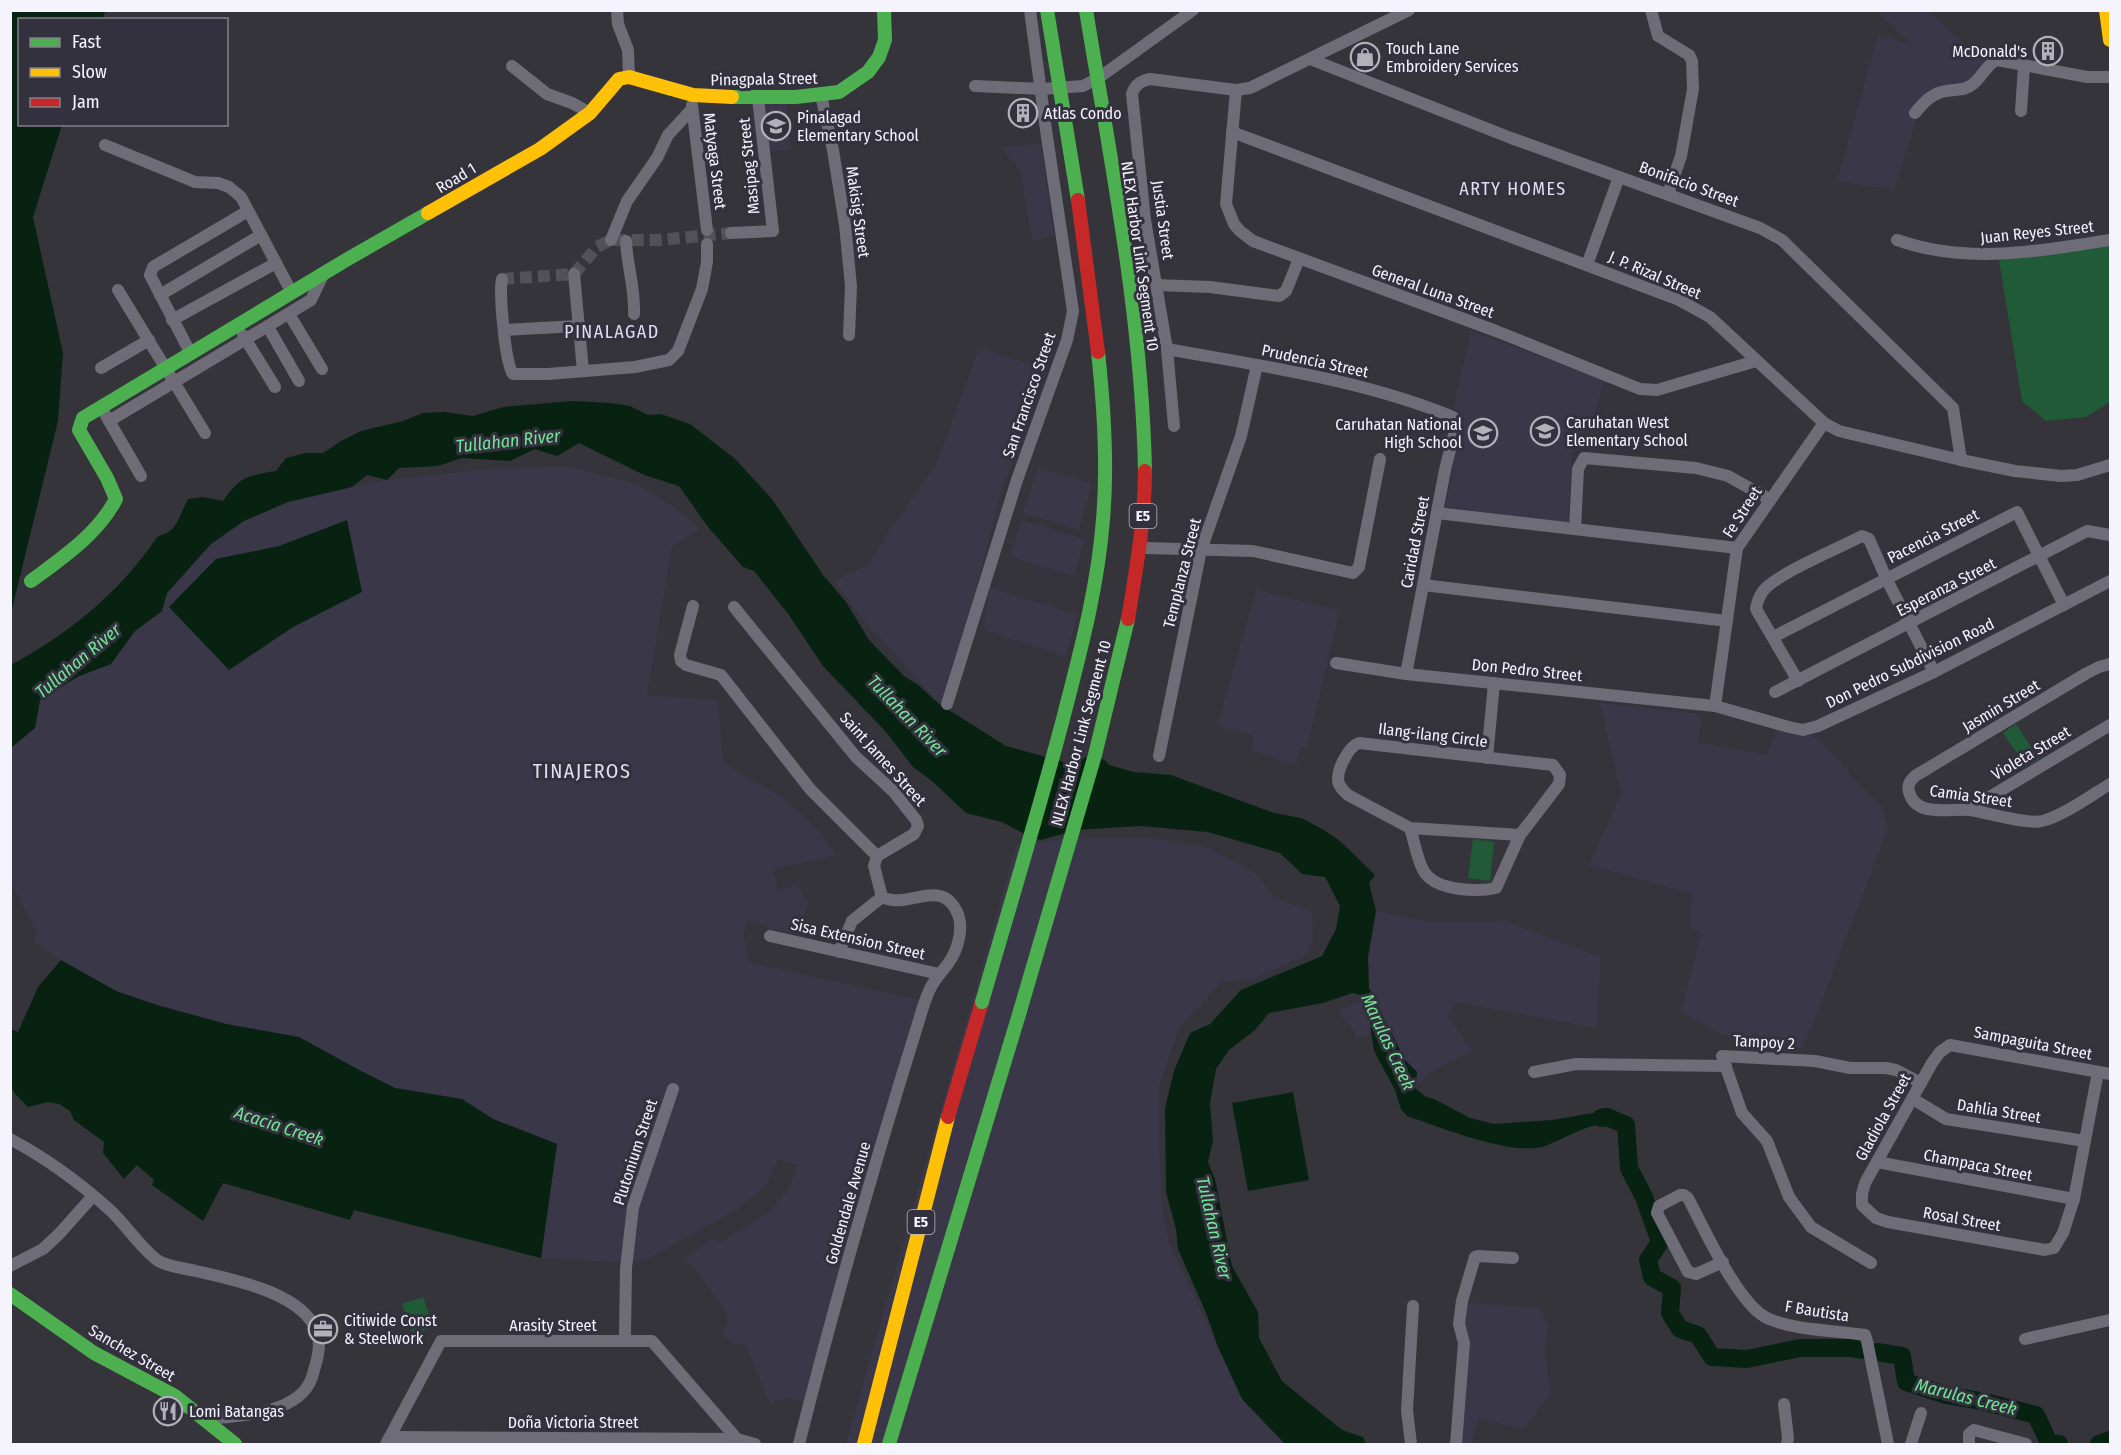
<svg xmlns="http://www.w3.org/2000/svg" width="2121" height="1455" font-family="'Fira Sans Condensed',sans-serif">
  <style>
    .built { fill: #393748 }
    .green { fill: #205a36 }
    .water { fill: #082211 }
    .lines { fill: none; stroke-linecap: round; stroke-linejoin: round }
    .river { stroke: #082211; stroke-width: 18 }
    .street-tunnel { stroke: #525158; stroke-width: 12; stroke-dasharray: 12 6; stroke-linecap: butt }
    .street { stroke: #6e6c77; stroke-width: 12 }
    .fast { stroke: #4caf50; stroke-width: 14 }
    .slow { stroke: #ffc107; stroke-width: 14 }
    .jam { stroke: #c62828; stroke-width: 14 }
    .fast-bridge { stroke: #4caf50; stroke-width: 14 }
    .jam-bridge { stroke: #c62828; stroke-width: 14 }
    .labels { text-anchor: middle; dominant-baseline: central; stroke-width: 6; stroke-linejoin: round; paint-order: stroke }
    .shield { fill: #33313e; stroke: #bbb9c3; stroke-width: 1.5 }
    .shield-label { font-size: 15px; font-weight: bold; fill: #f5f3fc }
    .poi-label { font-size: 16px; fill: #f5f3fc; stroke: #33313e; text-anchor: start }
    .street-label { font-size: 16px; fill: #f5f3fc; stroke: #33313e }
    .neighbourhood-label { font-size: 18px; letter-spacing: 1.5px; fill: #e0deef; stroke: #33313e }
    .water-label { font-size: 18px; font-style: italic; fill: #72e595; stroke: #33313e }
    .quarter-label { font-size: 20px; letter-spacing: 1.5px; fill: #e0deef; stroke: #33313e }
  </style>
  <rect width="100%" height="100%" fill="#35343b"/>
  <g class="built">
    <path d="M1882 11H1928L1972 50 1997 54 1995 68 1965 97 1946 94 1919 111 1894 190 1837 181 1878 35 1915 46 1881 16Z"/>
    <path d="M786 100 791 150 766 152 760 102Z"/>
    <path d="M1041 144 1054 236 1032 241 1020 169 1000 147Z"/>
    <path d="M1471 331 1605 380 1594 415 1572 454 1568 524 1445 507 1464 418 1453 408Z"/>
    <path d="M979 348 1047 369 1000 495 974 600 940 704 869 626 833 581 868 565 891 528 936 465Z"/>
    <path d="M571 467 636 484 674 507 700 528 672 547 647 695 718 700 723 763 784 798 821 833 836 856 773 869 778 891 797 884 808 904 799 935 766 928 767 926 747 921 744 934 749 962 920 1000 874 1145 805 1403 786 1398 770 1405 746 1345 732 1343 722 1333 727 1322V1313L697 1272 684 1259 714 1238 719 1243 771 1211 789 1188 797 1165 778 1159 767 1184 738 1209 646 1260 632 1263 541 1258 557 1144 493 1119 462 1099 395 1088 361 1071 299 1037 226 1024 157 1005 116 991 61 960 33 942 37 932 11 884 10 748 35 728 40 700 77 677 111 663 135 631 162 611 167 593 211 544 244 521 288 502 352 487 387 480 496 468Z"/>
    <path d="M1038 467 1092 484 1079 530 1023 513Z"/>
    <path d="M1021 520 1085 539 1074 576 1010 557Z"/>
    <path d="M989 587 1077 615 1066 657 984 630Z"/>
    <path d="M1256 590 1340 610 1307 748 1301 747 1296 765 1251 751 1254 736 1217 726Z"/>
    <path d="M1600 703 1702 714 1698 742 1767 755 1778 728 1819 738 1855 780 1882 807 1888 829 1814 1021 1802 1048 1720 1034 1681 1012 1701 933 1690 928 1692 894 1589 865 1621 794Z"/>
    <path d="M1080 837 1153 838 1207 847 1257 874 1273 897 1312 912 1313 940 1307 954 1252 980 1222 981 1179 1028 1159 1087V1146L1163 1214 1169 1242 1242 1399 1285 1444H846L1016 845Z"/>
    <path d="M1376 911 1430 922 1504 921 1601 957 1596 1028 1456 1002 1448 1016 1472 1051 1434 1070 1415 1088 1417 1072 1405 1060 1369 988 1368 957Z"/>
    <path d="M1360 1002 1368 1003 1379 1030 1357 1040 1354 1031 1337 1010Z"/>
    <path d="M1465 1302 1539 1308 1548 1324 1545 1352 1551 1393 1523 1430 1478 1418 1472 1444H1460L1462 1324Z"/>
  </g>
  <g class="green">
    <path d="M2110 244V402L2086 417 2046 421 2022 401 1999 260Z"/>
    <path d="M2016 724 2039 759 2026 767 2003 733Z"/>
    <path d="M1473 839 1494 842 1490 881 1468 878Z"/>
    <path d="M423 1297 434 1327 413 1334 402 1304Z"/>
  </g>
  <g class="water">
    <path d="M11 10 106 11 102 19 20 20V124L62 125 33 217 63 353 58 421 11 613Z"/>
    <path d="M572 401 611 403 630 406 648 415 661 414 690 424 734 458 772 499 823 575 846 602 869 640 904 676 917 684 938 703 1006 746 1064 762 1094 756 1106 761 1109 765 1134 772 1171 775 1274 813 1301 818 1324 830 1340 841 1375 875 1369 883 1376 911 1368 957 1369 988 1405 1060 1417 1072 1415 1088 1426 1097 1434 1099 1470 1118 1494 1124 1552 1120 1599 1112 1615 1114 1626 1119 1620 1127C1601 1114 1562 1141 1542 1147 1508 1155 1440 1127 1407 1116L1401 1109 1395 1090 1374 1051 1367 1003 1360 995 1353 993 1323 1003 1269 1013 1255 1030 1229 1050 1216 1069 1210 1103 1213 1141 1208 1162 1215 1179 1232 1266 1258 1312 1259 1338 1282 1381 1342 1430 1363 1437 1366 1444H1285L1242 1399 1218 1347 1206 1313 1178 1249 1176 1229 1166 1192 1165 1108 1174 1071 1190 1033 1210 1024 1241 990 1322 956 1336 929 1340 906 1325 877 1302 874 1280 853 1208 832 1140 826 1076 830 1041 840 1032 838 1002 822 966 813 932 781 913 767 886 732 823 666 789 615 754 571 743 567 708 527 679 486 644 475 579 443 557 456 535 449 510 461 461 458 438 466 399 468 387 480 367 475 352 487 288 502 244 521 211 544 167 593 162 611 135 631 111 664 77 677 40 700 35 728 11 748V665C68 634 118 594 155 540 159 534 165 535 170 531 178 525 183 508 188 499L203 497 223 501C240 476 247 476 276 471L286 458 305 453H323L341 441 361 431 403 421 423 413 444 412 473 416 503 407Z"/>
    <path d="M347 520 362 592 293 627 229 670 169 607 216 559 279 546Z"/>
    <path d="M61 960 116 991 157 1005 226 1024 299 1037 361 1071 395 1088 462 1099 493 1119 557 1144 541 1258 354 1210 350 1220 223 1183 203 1221 152 1185 154 1180 137 1165 124 1179 103 1153 104 1142 74 1120 70 1111 59 1104 48 1102 28 1107 15 1094 11 1086V1029L18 1032 38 987Z"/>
    <path d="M1293 1092 1309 1180 1248 1191 1232 1103Z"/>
  </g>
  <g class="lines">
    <g class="river">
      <path d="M1601 1118 1607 1117 1626 1125 1629 1168 1644 1197 1660 1242 1648 1260 1652 1277 1672 1288 1670 1313 1680 1329 1698 1335 1712 1357 1747 1359 1800 1348H1851L1863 1350"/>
      <path d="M1877 1352 1902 1356 1906 1382 1946 1395 1981 1401 2036 1415 2049 1443 2059 1444"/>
      <path d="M2099 1444 2110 1440"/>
    </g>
    <path class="street-tunnel" d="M502 279 574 274 597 247 611 240H659L731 233"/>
    <g class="street">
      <path d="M617 10 618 24 628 50 629 77"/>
      <path d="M1651 10 1658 36 1689 55 1692 61 1693 89 1681 156 1668 194"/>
      <path d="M1310 59 1511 138 1760 228 1782 240 1953 408 1961 460"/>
      <path d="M512 66 547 94 572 103 590 113"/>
      <path d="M975 86 1042 89 1083 86 1100 77 1193 10"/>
      <path d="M1236 90 1226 204 1234 224 1240 231 1253 241 1496 331 1640 389 1657 390 1756 361"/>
      <path d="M821 95 833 150 845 225 851 286 849 335"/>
      <path d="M692 105 707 230"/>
      <path d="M2021 111 2024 66"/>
      <path d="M1915 113C1923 103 1932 93 1946 91 1956 89 1965 91 1973 84 1982 77 1987 64 1997 60L2087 77H2110"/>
      <path d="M1232 132 1679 300 1710 317 1824 423 1839 431 1961 460 2015 471 2061 476 2077 475 2110 465"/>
      <path d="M105 145 195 182 218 183 229 187 241 197 292 293"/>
      <path d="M731 233 773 231 758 98"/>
      <path d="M611 240 627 201 657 158 668 135 691 110"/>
      <path d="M1897 240C1968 265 2038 251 2110 240"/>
      <path d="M626 241C627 266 635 287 634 314"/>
      <path d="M1587 265 1619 177"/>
      <path d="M574 274 583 371"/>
      <path d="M502 279C499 293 505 363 513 374H548L635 367 669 360 678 351 702 289 707 262V244"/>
      <path d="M1156 285 1210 287 1279 296 1286 291 1299 259"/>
      <path d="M118 290 205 433"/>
      <path d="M160 295 261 235"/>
      <path d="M289 314 322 369"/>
      <path d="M172 320 276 263"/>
      <path d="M268 327 299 381"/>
      <path d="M504 330 578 326"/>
      <path d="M243 335 275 387"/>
      <path d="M1167 349C1261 366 1364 380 1453 417L1456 426 1445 470 1406 674"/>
      <path d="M191 354 150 275 153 267 248 211"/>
      <path d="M101 368 149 340"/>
      <path d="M105 414 141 476"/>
      <path d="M109 421 311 300 324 273"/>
      <path d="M1174 426 1167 349 1145 220 1132 94C1135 85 1140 81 1150 79L1236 90 1250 88 1409 10"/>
      <path d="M1437 513 1737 548"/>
      <path d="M1575 529 1578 469 1584 458 1696 468 1728 476 1769 499"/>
      <path d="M1146 548 1253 551 1353 573 1359 567 1380 459"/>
      <path d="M1423 585 1727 621"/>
      <path d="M693 606 680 655 681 661 686 665 721 675 810 789 877 856"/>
      <path d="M734 607 856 757 893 791 916 820 918 826 914 834 877 856 874 866 882 897C908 910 939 878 956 910 965 926 958 951 947 965 941 973 935 979 931 987 926 996 923 1007 920 1017 876 1158 835 1301 799 1444"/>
      <path d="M1773 637 2017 512 2064 605"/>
      <path d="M1336 663 1406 674 1715 706 1789 727 1803 730 1818 726 1934 672 2110 581"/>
      <path d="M2110 664 2099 667 2087 673 1915 776C1910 781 1907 785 1909 792 1916 818 1949 808 1969 810 1987 812 2026 825 2042 821 2061 817 2092 795 2110 784"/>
      <path d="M1798 681 1756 609C1757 602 1759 597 1763 591 1778 573 1839 548 1862 536L1869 539 1886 578 1934 672"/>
      <path d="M1775 692 2087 531 2110 535"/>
      <path d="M947 704 1017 480 1067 340 1073 311 1046 130 1030 10"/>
      <path d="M1715 706 1737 548 1824 423"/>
      <path d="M1159 756 1201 550 1241 436 1257 365"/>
      <path d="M1487 758 1494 683"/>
      <path d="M1968 810 2110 725"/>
      <path d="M1410 828C1414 840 1418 864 1425 873 1438 891 1477 892 1496 888L1520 835 1559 784 1560 775 1553 765 1359 743C1349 746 1338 768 1338 779 1338 786 1343 790 1348 795L1410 828 1520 835"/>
      <path d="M770 936 939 974"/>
      <path d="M839 952 852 921 882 897"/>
      <path d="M1534 1072 1576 1064 1726 1066"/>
      <path d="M2098 1072 2074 1199 2063 1233 2054 1248 2045 1250 1888 1222 1876 1218 1862 1205V1194L1865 1183 1932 1063 1940 1052 1950 1045 2110 1074"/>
      <path d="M1913 1099 1946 1119 2085 1141"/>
      <path d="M10 1139C46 1158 80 1183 110 1210 126 1225 139 1246 157 1260 167 1267 184 1268 196 1271 231 1279 305 1293 317 1333 322 1347 316 1363 312 1377 300 1415 236 1416 204 1419"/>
      <path d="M1877 1162 2074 1199"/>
      <path d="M1723 1262 1696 1274 1688 1272 1657 1213 1659 1206 1680 1195H1684L1688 1198C1704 1228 1739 1307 1769 1319 1799 1331 1834 1330 1865 1335L1867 1341 1888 1444"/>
      <path d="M1871 1263 1811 1227 1789 1197 1767 1141 1742 1113 1722 1056 1815 1061 1850 1068H1886L1896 1070 1921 1083"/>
      <path d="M10 1266 43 1249 59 1234 93 1196"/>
      <path d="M625 1334 626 1268 633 1207 673 1089"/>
      <path d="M2025 1339 2110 1320"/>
      <path d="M1784 1404 1788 1438 1787 1444"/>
      <path d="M390 1437 737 1439 755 1444"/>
      <path d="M386 1444 441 1341H652L737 1439"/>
      <path d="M1411 1444 1407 1410 1413 1306"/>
      <path d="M1456 1444 1464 1343 1459 1324 1462 1301 1475 1257 1478 1256 1513 1258"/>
      <path d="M1911 1444 1921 1413"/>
      <path d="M1969 1444V1434L1974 1430 2026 1444"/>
    </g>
    <g class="fast">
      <path d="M732 97H796L839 92 868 72 879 57 885 40 884 10"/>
      <path d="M31 581C62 558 98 534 116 499L107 478 79 430 83 418 346 260 428 213"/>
      <path d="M10 1294 94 1353 175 1396 235 1444"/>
      <path d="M889 1444 1020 1011"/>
    </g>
    <g class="slow">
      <path d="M2106 10 2110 40"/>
      <path d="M428 213 540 149 590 113 619 79 629 77 693 95 732 97"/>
      <path d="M864 1444 948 1117"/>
    </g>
    <path class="jam" d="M948 1117 982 1002"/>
    <g class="fast-bridge">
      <path d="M1047 10 1078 200"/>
      <path d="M1086 10C1111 163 1142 316 1145 471"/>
      <path d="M982 1002C1009 908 1038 814 1063 719 1080 653 1098 587 1103 519 1108 463 1104 407 1098 352"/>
      <path d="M1020 1011 1095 755 1128 619"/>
    </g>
    <g class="jam-bridge">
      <path d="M1078 200 1098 352"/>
      <path d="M1128 619C1136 570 1145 521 1145 471"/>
    </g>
  </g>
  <defs>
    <g id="building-ring" transform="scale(1.5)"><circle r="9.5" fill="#33313e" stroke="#b2b0b8" stroke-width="1.5"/><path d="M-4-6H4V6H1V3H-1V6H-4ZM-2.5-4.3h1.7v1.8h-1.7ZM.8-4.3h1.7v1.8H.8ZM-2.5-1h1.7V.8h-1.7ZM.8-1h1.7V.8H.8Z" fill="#b2b0b8"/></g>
    <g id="shop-ring" transform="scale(1.5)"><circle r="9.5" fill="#33313e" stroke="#b2b0b8" stroke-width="1.5"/><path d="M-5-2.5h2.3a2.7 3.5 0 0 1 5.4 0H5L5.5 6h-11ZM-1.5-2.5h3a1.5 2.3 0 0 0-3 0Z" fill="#b2b0b8"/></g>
    <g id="school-ring" transform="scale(1.5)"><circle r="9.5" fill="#33313e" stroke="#b2b0b8" stroke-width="1.5"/><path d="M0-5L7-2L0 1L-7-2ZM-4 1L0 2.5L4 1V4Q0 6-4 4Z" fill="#b2b0b8"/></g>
    <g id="office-ring" transform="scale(1.5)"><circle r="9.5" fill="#33313e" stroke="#b2b0b8" stroke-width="1.5"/><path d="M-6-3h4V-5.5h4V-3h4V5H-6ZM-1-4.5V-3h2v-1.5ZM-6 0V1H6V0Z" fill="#b2b0b8"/></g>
    <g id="restaurant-ring" transform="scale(1.5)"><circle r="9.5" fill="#33313e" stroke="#b2b0b8" stroke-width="1.5"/><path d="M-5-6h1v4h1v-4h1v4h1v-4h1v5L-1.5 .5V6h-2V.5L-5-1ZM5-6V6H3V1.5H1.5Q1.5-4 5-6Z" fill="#b2b0b8"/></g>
  </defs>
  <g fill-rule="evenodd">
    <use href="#building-ring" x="2048" y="51"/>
    <use href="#shop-ring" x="1365" y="57"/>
    <use href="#building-ring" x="1023" y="113"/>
    <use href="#school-ring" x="776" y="126"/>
    <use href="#school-ring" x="1545" y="431"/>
    <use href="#school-ring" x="1483" y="433"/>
    <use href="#office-ring" x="323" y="1329"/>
    <use href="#restaurant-ring" x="168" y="1411"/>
  </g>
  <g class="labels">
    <g class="shield">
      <rect x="1129.5" y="504" width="27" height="24" rx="4.5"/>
      <rect x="907.5" y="1210" width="27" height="24" rx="4.5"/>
    </g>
    <g class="shield-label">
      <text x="1143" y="516">E5</text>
      <text x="921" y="1222">E5</text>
    </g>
    <g class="poi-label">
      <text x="1386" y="48">Touch Lane<tspan x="1386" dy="18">Embroidery Services</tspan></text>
      <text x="2027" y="51" text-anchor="end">McDonald's</text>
      <text x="1044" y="113">Atlas Condo</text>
      <text x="797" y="117">Pinalagad<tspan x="797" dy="18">Elementary School</tspan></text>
      <text x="1566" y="422">Caruhatan West<tspan x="1566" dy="18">Elementary School</tspan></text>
      <text x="1462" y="424" text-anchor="end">Caruhatan National<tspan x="1462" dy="18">High School</tspan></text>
      <text x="344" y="1320">Citiwide Const<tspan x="344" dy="18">&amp; Steelwork</tspan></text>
      <text x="189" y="1411">Lomi Batangas</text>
    </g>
    <g class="street-label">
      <text transform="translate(764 79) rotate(-1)">Pinagpala Street</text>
      <text transform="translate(715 161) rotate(83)">Matyaga Street</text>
      <text transform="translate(749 166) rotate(-96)">Masipag Street</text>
      <text transform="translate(456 178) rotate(-31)">Road 1</text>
      <text transform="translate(1689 184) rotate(20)">Bonifacio Street</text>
      <text transform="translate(858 212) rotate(82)">Makisig Street</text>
      <text transform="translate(1163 220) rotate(82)">Justia Street</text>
      <text transform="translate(2037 232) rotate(-6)">Juan Reyes Street</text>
      <text transform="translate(1140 256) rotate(82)">NLEX Harbor Link Segment 10</text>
      <text transform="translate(1655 275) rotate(23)">J. P. Rizal Street</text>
      <text transform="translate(1433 291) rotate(20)">General Luna Street</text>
      <text transform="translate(1315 361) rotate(12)">Prudencia Street</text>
      <text transform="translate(1029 395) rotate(-71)">San Francisco Street</text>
      <text transform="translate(1742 512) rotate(-57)">Fe Street</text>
      <text transform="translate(1933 536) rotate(-27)">Pacencia Street</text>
      <text transform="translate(1415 542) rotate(-79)">Caridad Street</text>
      <text transform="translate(1182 573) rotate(-76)">Templanza Street</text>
      <text transform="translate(1946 587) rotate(-27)">Esperanza Street</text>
      <text transform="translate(1910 663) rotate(-26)">Don Pedro Subdivision Road</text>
      <text transform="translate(1527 670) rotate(6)">Don Pedro Street</text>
      <text transform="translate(2001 706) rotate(-31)">Jasmin Street</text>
      <text transform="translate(1081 733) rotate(-75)">NLEX Harbor Link Segment 10</text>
      <text transform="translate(1433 735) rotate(7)">Ilang-ilang Circle</text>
      <text transform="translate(2031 753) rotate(-31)">Violeta Street</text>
      <text transform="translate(883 759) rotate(48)">Saint James Street</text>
      <text transform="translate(1971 796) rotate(8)">Camia Street</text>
      <text transform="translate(858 939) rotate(13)">Sisa Extension Street</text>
      <text transform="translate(1764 1042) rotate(3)">Tampoy 2</text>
      <text transform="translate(2033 1043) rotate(11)">Sampaguita Street</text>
      <text transform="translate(1999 1111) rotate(9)">Dahlia Street</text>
      <text transform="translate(1883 1117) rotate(-61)">Gladiola Street</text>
      <text transform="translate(635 1152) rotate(-72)">Plutonium Street</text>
      <text transform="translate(1978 1165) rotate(11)">Champaca Street</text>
      <text transform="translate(848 1203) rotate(-74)">Goldendale Avenue</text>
      <text transform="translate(1962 1219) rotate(10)">Rosal Street</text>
      <text transform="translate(1817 1311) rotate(9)">F Bautista</text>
      <text x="553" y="1325">Arasity Street</text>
      <text transform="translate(132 1353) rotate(30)">Sanchez Street</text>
      <text x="573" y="1422">Doña Victoria Street</text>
    </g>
    <g class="neighbourhood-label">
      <text x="1513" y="189">ARTY HOMES</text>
      <text x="612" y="332">PINALAGAD</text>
    </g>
    <g class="water-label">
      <text transform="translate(508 441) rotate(-6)">Tullahan River</text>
      <text transform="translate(78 661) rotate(-40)">Tullahan River</text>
      <text transform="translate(907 716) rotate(46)">Tullahan River</text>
      <text transform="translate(1388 1042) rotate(65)">Marulas Creek</text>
      <text transform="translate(279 1126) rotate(18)">Acacia Creek</text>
      <text transform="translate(1214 1228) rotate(77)">Tullahan River</text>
      <text transform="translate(1966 1397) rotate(14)">Marulas Creek</text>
    </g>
    <g class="quarter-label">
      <text x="582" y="771">TINAJEROS</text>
    </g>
  </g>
  <rect width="2121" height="1455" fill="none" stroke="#f5f3fc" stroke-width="24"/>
  <rect x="18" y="18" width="210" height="108" fill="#33313e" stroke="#817f8a" stroke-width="1.5"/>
  <rect x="30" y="38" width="30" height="9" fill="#4caf50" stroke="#817f8a" stroke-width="1.5"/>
  <text x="72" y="48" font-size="18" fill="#f5f3fc">Fast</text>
  <rect x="30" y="68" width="30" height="9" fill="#ffc107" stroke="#817f8a" stroke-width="1.5"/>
  <text x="72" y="78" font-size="18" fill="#f5f3fc">Slow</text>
  <rect x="30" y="98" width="30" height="9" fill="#c62828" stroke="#817f8a" stroke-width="1.5"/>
  <text x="72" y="108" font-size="18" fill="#f5f3fc">Jam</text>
</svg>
